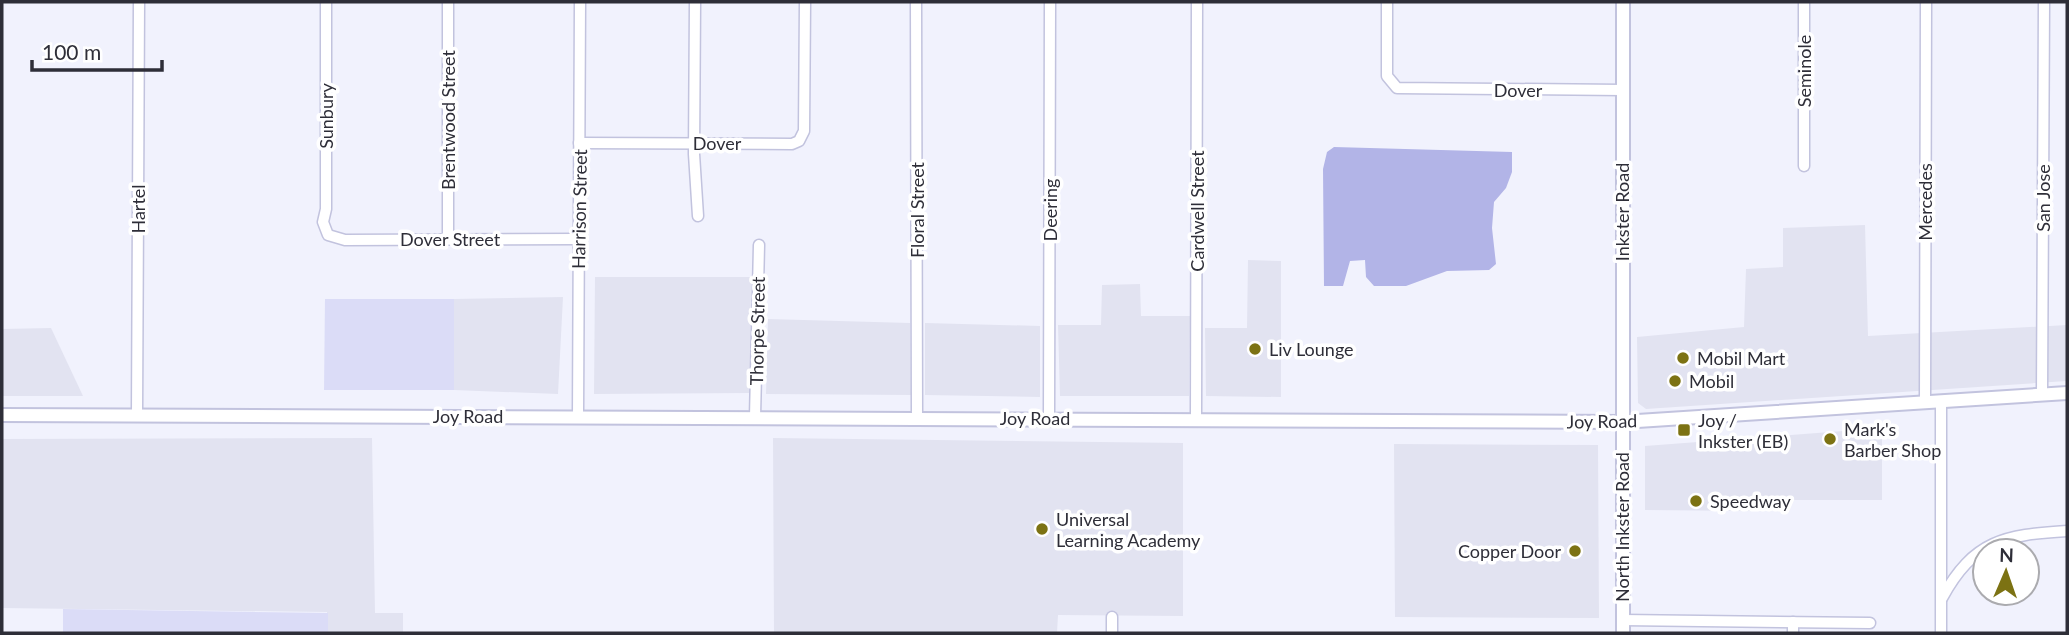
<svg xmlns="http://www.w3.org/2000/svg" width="2069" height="635" font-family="Lato,sans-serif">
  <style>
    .built { fill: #e2e3f1 }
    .green { fill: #dbdcf7 }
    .forest { fill: #b2b4e7 }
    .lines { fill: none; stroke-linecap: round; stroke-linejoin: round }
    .minor-casing { stroke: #c2c3de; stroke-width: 13 }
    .major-casing { stroke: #c2c3de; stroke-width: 16 }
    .minor { stroke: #fff; stroke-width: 10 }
    .major { stroke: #fff; stroke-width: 12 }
    .poi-dot { fill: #7c7213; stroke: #fff; stroke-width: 2.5 }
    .labels { text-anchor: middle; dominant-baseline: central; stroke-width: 7; stroke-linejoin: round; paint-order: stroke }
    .street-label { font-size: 18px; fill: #2e2e38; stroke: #fff }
    .poi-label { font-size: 18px; fill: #2e2e38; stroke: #fff; text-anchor: start }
  </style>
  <rect width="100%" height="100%" fill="#f1f2fd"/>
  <g class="built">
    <path d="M1865 225 1868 336 2067 325V381L1646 409 1638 403 1637 337 1744 327 1746 269 1783 267V228Z"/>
    <path d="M1248 260 1281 261V397L1206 396 1205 328H1247Z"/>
    <path d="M595 277H751L750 393 594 394Z"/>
    <path d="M1140 284 1141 316H1190L1189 396H1060L1058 325H1101L1102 285Z"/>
    <path d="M563 297 558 394 454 390V299Z"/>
    <path d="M768 319 910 323 911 395 766 394Z"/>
    <path d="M925 323 1040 326V397L925 395Z"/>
    <path d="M51 328 83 396H2V329Z"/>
    <path d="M1882 428V500H1753L1752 511 1645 510V446Z"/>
    <path d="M372 438 375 613H403V633H328L327 612 2 608V439Z"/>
    <path d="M773 438 1183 443V616L1058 615 1057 633H774Z"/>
    <path d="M1394 444 1598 445 1599 618 1395 617Z"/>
  </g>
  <g class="green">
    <path d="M325 299H454V390H324Z"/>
    <path d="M63 609 328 613V633H63Z"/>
  </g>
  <path class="forest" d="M1334 147 1512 152V172L1506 188 1494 202 1492 228 1496 264 1489 270 1447 271 1406 286H1374L1366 277 1365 260 1350 261 1343 286H1324L1323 169 1327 152Z"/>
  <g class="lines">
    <g class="minor-casing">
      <g id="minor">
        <path d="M326 2V209L323 222 328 235 345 240 578 239"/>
        <path d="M695 2 694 154 698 216"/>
        <path d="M916 2 917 418"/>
        <path d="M1387 2V76L1397 88 1623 90"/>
        <path d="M579 143 792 144 799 141 804 131 805 2"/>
        <path d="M1804 166V2"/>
        <path d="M448 239V2"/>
        <path d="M2042 395 2044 2"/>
        <path d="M1925 403 1926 2"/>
        <path d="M137 415 139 2"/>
        <path d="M578 416 580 2"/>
        <path d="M755 417 759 245"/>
        <path d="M1049 418 1050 2"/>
        <path d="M1196 419 1197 2"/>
        <path d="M1942 598C1974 540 2004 535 2067 531"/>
        <path d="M1622 620 1870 623"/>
        <path d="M1793 622V633"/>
        <path d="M1112 633V617"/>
        <path d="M1941 633V401"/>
      </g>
    </g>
    <g class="major-casing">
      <g id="major">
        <path d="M2 415 1622 422 2067 393"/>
        <path d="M1623 633V2"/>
      </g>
    </g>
    <use href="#minor" class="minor"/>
    <use href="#major" class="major"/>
  </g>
  <g class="poi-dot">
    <circle cx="1255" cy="349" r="7"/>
    <circle cx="1683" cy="358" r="7"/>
    <circle cx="1675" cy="381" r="7"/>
    <rect x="1677" y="423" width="14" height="14" rx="3.5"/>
    <circle cx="1830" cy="439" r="7"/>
    <circle cx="1696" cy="501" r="7"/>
    <circle cx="1042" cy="529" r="7"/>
    <circle cx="1575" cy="551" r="7"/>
  </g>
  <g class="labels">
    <g class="street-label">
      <text transform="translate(1804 71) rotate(-90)">Seminole</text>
      <text x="1518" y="90">Dover</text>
      <text transform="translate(326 116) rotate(-90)">Sunbury</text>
      <text transform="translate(448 120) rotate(-90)">Brentwood Street</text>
      <text x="717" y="143">Dover</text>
      <text transform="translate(2043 198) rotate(-90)">San Jose</text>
      <text transform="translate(1925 202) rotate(-90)">Mercedes</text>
      <text transform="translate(138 209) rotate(-90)">Hartel</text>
      <text transform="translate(579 209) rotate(-89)">Harrison Street</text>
      <text transform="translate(917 210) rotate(-90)">Floral Street</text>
      <text transform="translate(1050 210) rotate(-90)">Deering</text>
      <text transform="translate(1197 211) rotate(-90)">Cardwell Street</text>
      <text transform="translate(1622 212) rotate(-90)">Inkster Road</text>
      <text x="450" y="239">Dover Street</text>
      <text transform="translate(757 331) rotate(-89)">Thorpe Street</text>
      <text x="468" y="416">Joy Road</text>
      <text x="1035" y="418">Joy Road</text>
      <text transform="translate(1602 421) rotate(-1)">Joy Road</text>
      <text transform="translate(1622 527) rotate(-90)">North Inkster Road</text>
    </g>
    <g class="poi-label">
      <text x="1269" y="349">Liv Lounge</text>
      <text x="1697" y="358">Mobil Mart</text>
      <text x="1689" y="381">Mobil</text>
      <text x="1698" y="420">Joy /<tspan x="1698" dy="21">Inkster (EB)</tspan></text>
      <text x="1844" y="429">Mark's<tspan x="1844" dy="21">Barber Shop</tspan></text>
      <text x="1710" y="501">Speedway</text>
      <text x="1056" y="519">Universal<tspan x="1056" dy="21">Learning Academy</tspan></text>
      <text x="1561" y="551" text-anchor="end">Copper Door</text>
    </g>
  </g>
  <rect width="2069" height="635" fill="none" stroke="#2e2e38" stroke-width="7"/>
  <g transform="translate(2006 572) rotate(2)"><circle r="33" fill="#ffffff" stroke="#ababaf" stroke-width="2"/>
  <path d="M0-5L12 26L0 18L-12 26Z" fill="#7c7213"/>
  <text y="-10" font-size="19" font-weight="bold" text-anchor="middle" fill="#2e2e38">N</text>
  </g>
  <path d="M32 60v10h130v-10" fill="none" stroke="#2e2e38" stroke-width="3.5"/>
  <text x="42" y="60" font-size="21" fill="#2e2e38" stroke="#ffffff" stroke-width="5" paint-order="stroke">100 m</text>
</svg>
